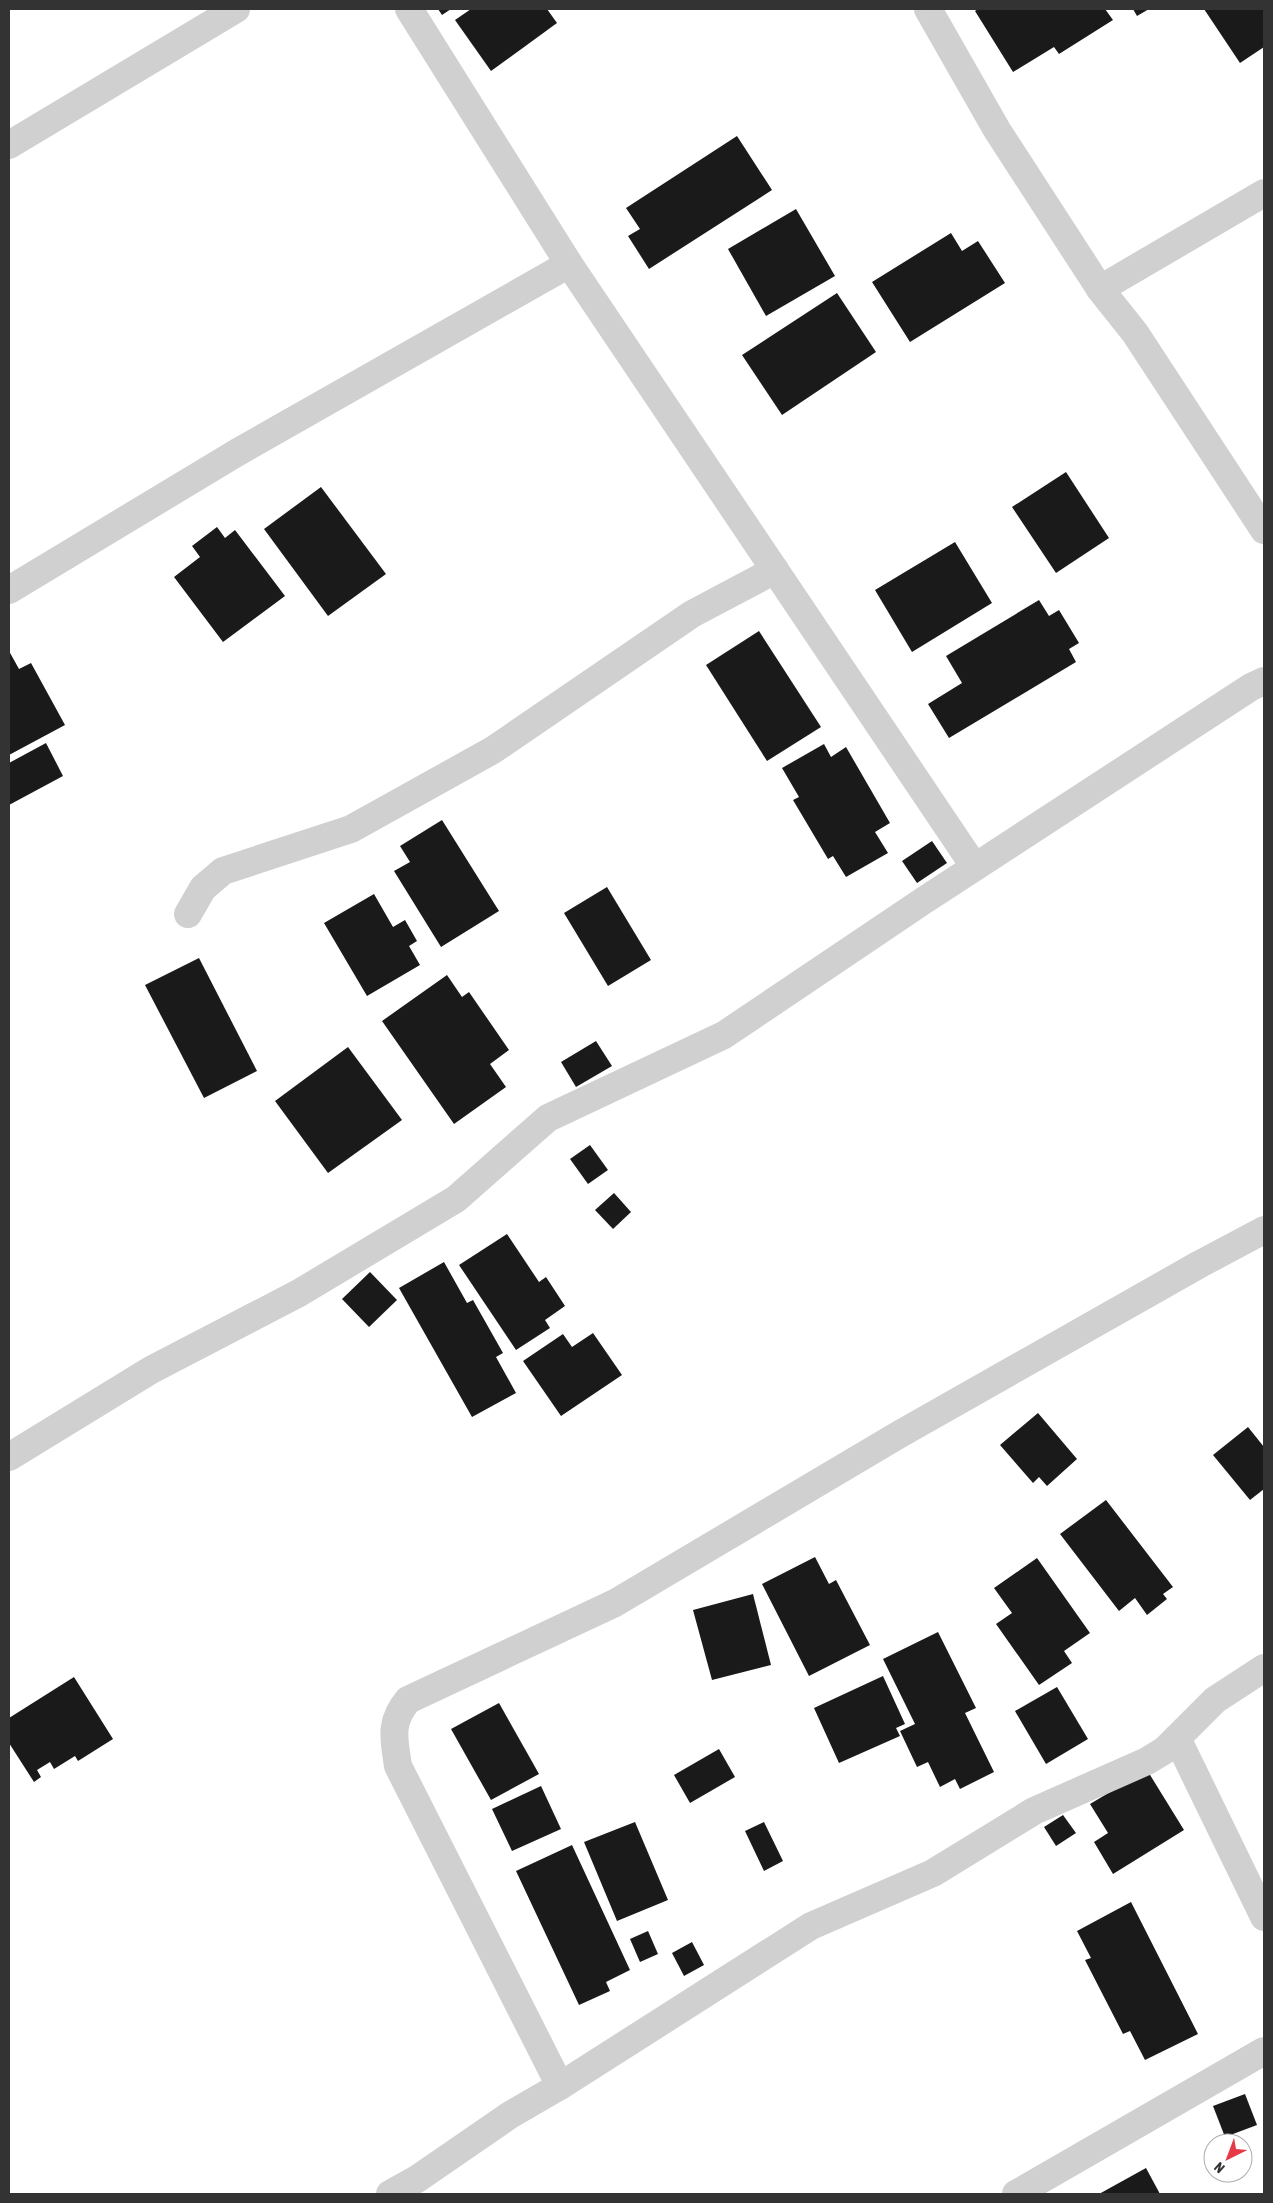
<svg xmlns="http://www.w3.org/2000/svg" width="1273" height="2203" font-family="'Asap Condensed',sans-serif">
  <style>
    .building { fill: #1a1a1a }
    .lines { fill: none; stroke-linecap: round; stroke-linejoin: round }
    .minor { stroke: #d0d0d0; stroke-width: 28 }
  </style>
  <rect width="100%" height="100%" fill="#fff"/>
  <g class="building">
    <path d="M438 9H451L442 15Z"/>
    <path d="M471 9H547L557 23 491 71 455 20Z"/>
    <path d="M978 9H1105L1113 20 1059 54 1054 47 1013 72 975 11Z"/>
    <path d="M1133 9H1149L1137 16Z"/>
    <path d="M1204 9H1264V47L1240 63Z"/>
    <path d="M737 136 772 190 649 269 628 236 640 229 626 208Z"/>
    <path d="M796 209 835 276 766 316 728 249Z"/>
    <path d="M951 233 962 251 978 241 1005 283 910 342 872 282Z"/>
    <path d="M837 293 876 352 782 415 742 355Z"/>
    <path d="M1066 472 1109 538 1056 573 1012 507Z"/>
    <path d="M321 487 386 574 328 616 264 529Z"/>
    <path d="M217 527 225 538 235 530 285 596 223 642 174 577 200 557 192 546Z"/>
    <path d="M955 542 992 603 912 652 875 590Z"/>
    <path d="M1039 600 1049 616 1059 610 1079 643 1069 649 1076 662 949 738 928 704 962 683 946 656Z"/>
    <path d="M759 631 821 727 767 761 706 665Z"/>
    <path d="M9 651 19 669 31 663 65 725 9 755Z"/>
    <path d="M46 743 63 776 9 805V763Z"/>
    <path d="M824 744 831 757 846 747 890 823 875 832 888 853 846 877 833 856 828 859 793 800 799 797 782 768Z"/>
    <path d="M442 820 499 911 441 947 394 871 410 862 400 846Z"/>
    <path d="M932 841 947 863 917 883 902 861Z"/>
    <path d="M607 887 651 960 608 986 564 913Z"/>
    <path d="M374 894 393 927 405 920 417 941 409 946 420 965 367 996 324 923Z"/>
    <path d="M199 958 257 1071 204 1098 145 985Z"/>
    <path d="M447 975 462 997 469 992 509 1050 490 1064 506 1087 454 1124 382 1021Z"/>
    <path d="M596 1041 612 1066 576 1087 561 1062Z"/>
    <path d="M348 1047 402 1120 328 1173 275 1101Z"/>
    <path d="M590 1145 608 1170 588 1184 570 1159Z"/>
    <path d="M614 1193 631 1212 613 1229 595 1210Z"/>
    <path d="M507 1234 539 1282 546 1277 565 1306 545 1320 550 1328 516 1350 459 1265Z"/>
    <path d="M444 1262 467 1303 473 1300 503 1353 496 1357 516 1393 472 1417 399 1288Z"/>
    <path d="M370 1272 397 1300 369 1327 342 1299Z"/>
    <path d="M593 1333 622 1375 561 1416 523 1361 563 1334 572 1347Z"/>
    <path d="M1038 1413 1077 1459 1047 1486 1039 1477 1033 1483 1000 1445Z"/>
    <path d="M1248 1427 1264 1447V1489L1250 1500 1213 1455Z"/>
    <path d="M1106 1500 1173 1587 1163 1594 1167 1599 1147 1615 1135 1598 1119 1611 1060 1534Z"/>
    <path d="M815 1557 829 1584 836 1580 870 1645 809 1676 762 1584Z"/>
    <path d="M1037 1558 1090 1633 1064 1651 1072 1663 1039 1685 996 1624 1012 1613 994 1588Z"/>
    <path d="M753 1594 771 1665 712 1680 693 1610Z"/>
    <path d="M938 1632 976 1708 965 1713 994 1772 960 1789 955 1779 940 1787 928 1762 917 1767 900 1731 915 1724 883 1659Z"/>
    <path d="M883 1676 905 1724 896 1728 900 1736 839 1763 814 1708Z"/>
    <path d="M74 1677 113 1739 78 1761 75 1756 54 1769 50 1762 37 1770 41 1777 34 1782 9 1743V1718Z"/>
    <path d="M1057 1687 1088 1739 1046 1764 1015 1711Z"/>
    <path d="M499 1703 539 1774 491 1800 451 1729Z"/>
    <path d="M719 1749 735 1777 690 1803 674 1775Z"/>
    <path d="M1147 1770 1184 1830 1113 1874 1094 1842 1108 1833 1090 1804Z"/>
    <path d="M541 1786 561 1829 512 1851 492 1809Z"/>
    <path d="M1063 1815 1076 1833 1056 1846 1044 1827Z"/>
    <path d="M635 1822 668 1900 617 1921 584 1842Z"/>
    <path d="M764 1822 783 1861 764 1871 745 1831Z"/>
    <path d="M572 1845 630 1970 606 1982 610 1991 579 2005 516 1871Z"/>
    <path d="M1131 1902 1198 2034 1145 2060 1130 2031 1123 2034 1085 1960 1091 1958 1077 1931Z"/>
    <path d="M648 1931 658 1954 640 1962 630 1939Z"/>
    <path d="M692 1942 704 1965 684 1976 672 1953Z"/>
    <path d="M1245 2094 1257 2125 1225 2137 1213 2106Z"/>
    <path d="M1146 2168 1160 2194H1099Z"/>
  </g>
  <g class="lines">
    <g class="minor">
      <path d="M409 9 569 264 974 866"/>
      <path d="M928 9 997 130 1100 289 1135 333 1264 530"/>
      <path d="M9 145 236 9"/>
      <path d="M1100 289 1264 193"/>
      <path d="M9 590 238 452 569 264"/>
      <path d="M188 914 203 888 223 871 351 829 493 750 692 614 775 570"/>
      <path d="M9 1457 151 1370 299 1293 456 1199 548 1118 724 1035 923 901 1251 687 1264 681"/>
      <path d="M1177 1738 1264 1917"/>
      <path d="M560 2086 398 1766C394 1738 389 1723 408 1700L615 1603 900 1434 1200 1264 1264 1230"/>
      <path d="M390 2194 417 2179 510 2115 560 2086 811 1926 933 1873 1034 1811 1147 1761 1165 1750 1215 1700 1264 1668"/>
      <path d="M1016 2194 1264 2051"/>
    </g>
  </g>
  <rect width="1273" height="2203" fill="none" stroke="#333333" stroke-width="20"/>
  <g transform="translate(1228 2158) rotate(222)"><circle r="24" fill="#ffffff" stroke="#adadad"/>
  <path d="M0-4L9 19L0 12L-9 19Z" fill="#e63946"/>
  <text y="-8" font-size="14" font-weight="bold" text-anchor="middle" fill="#333333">N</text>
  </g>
</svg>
